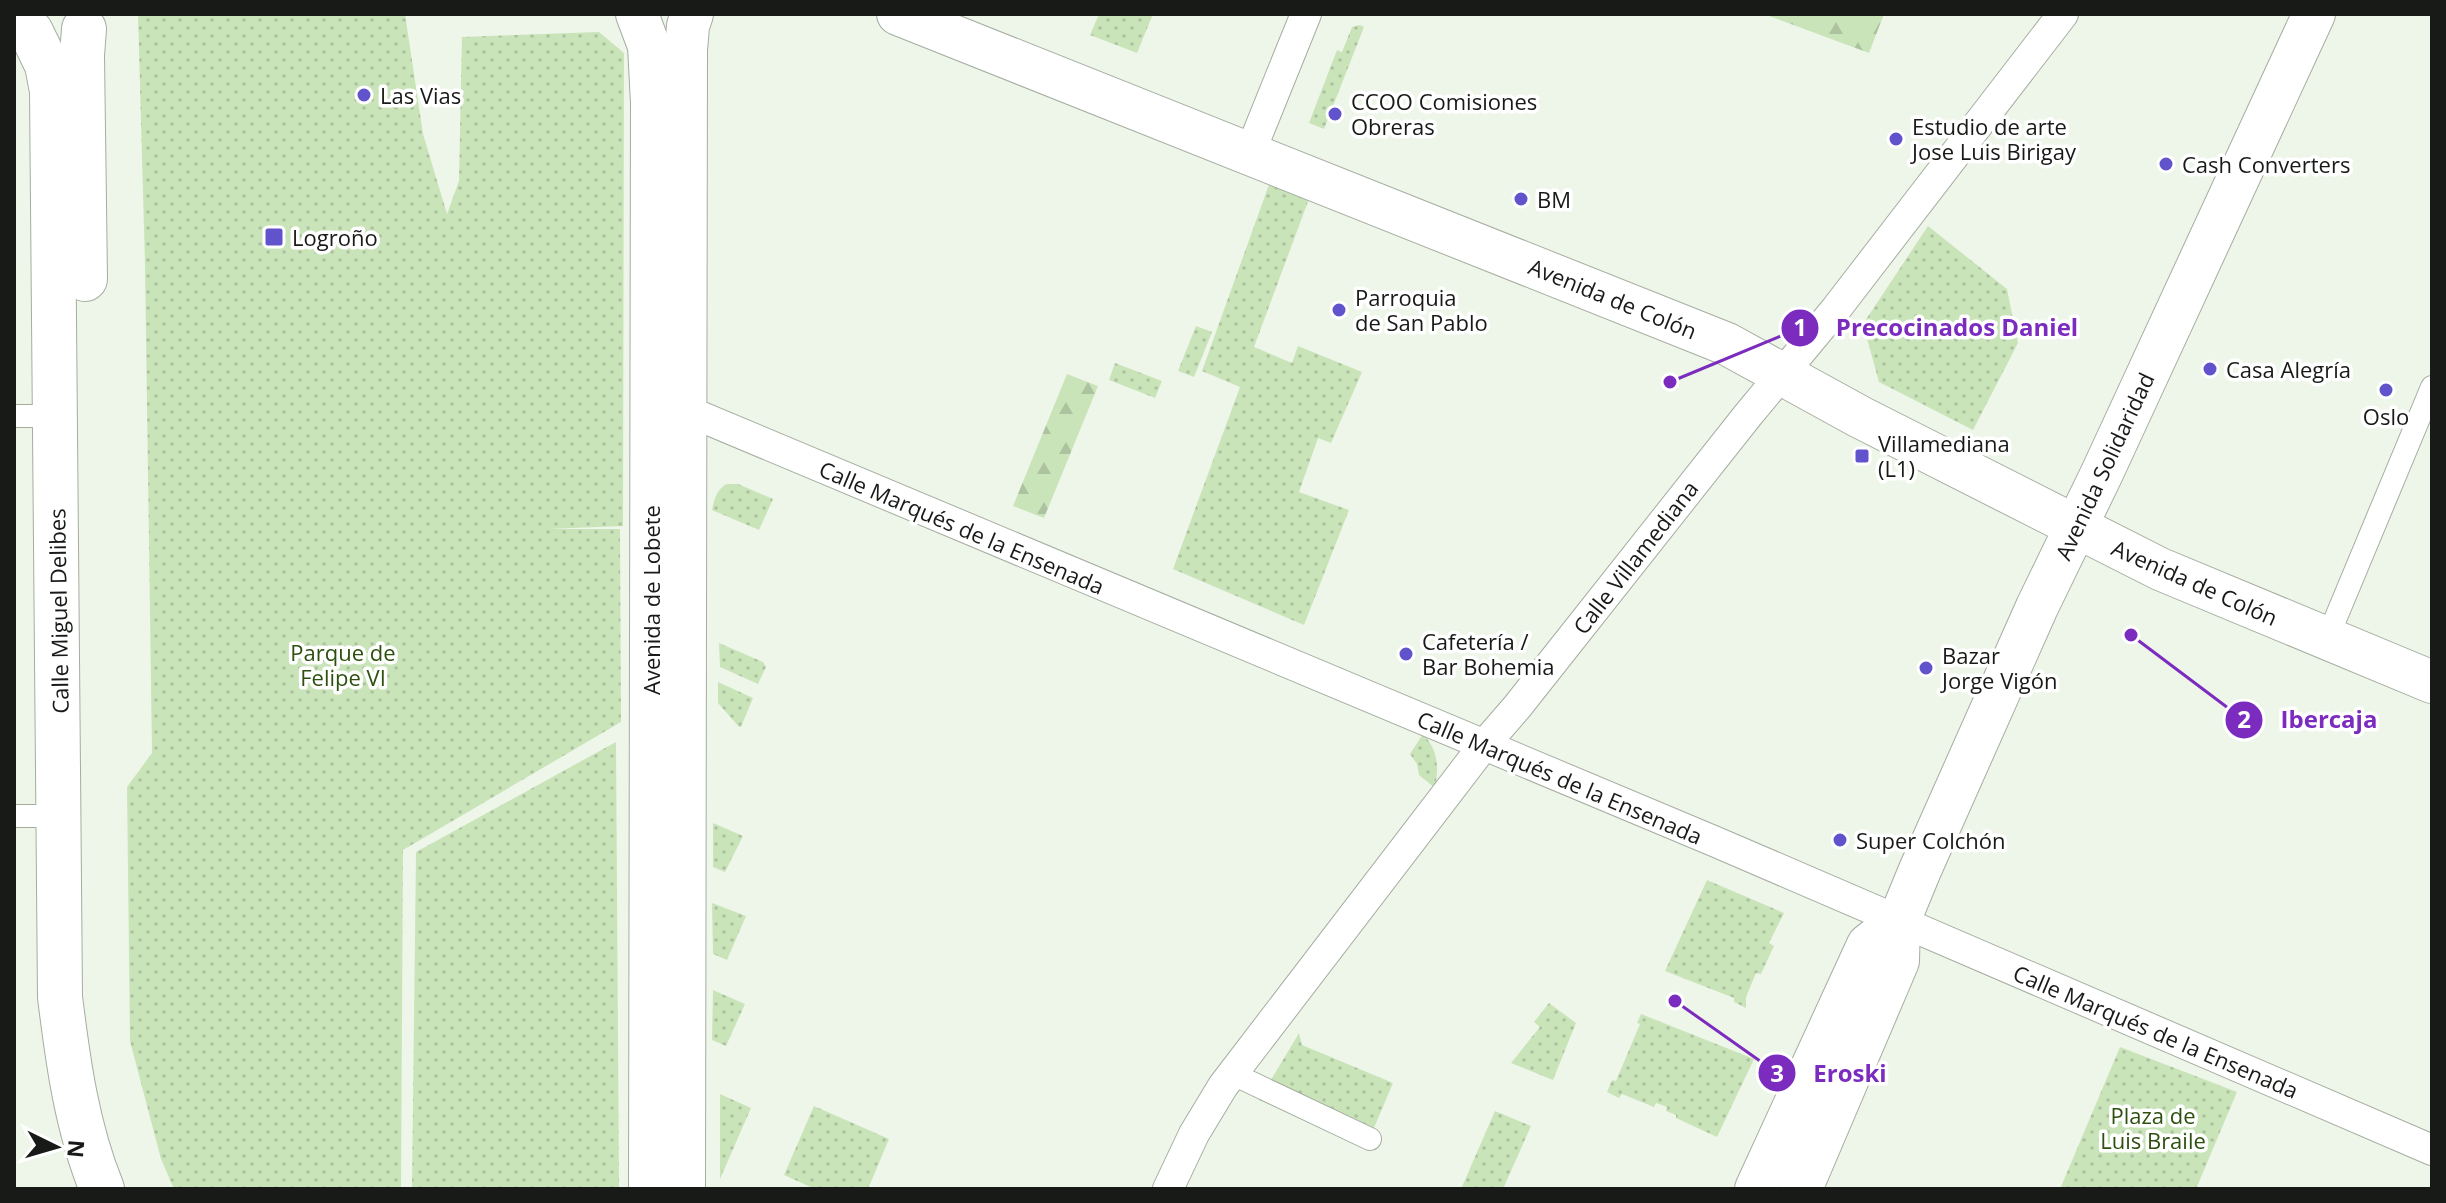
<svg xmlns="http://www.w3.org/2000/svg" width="2446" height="1203" font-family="'Open Sans',sans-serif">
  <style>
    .green { fill: url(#green-dots) }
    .forest { fill: url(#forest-firs) }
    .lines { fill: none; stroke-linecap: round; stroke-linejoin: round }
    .pedestrian-casing { stroke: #a5ada1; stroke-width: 24 }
    .minor-casing { stroke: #a5ada1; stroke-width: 32 }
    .secondary-casing { stroke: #a5ada1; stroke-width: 44 }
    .primary-casing { stroke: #a5ada1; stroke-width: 46 }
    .pedestrian { stroke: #fff; stroke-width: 22 }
    .minor { stroke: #fff; stroke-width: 30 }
    .secondary { stroke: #fff; stroke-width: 42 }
    .primary { stroke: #fff; stroke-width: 44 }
    .poi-dot { fill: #6153cb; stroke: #fff; stroke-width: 3 }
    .labels { text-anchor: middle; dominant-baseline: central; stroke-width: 7; stroke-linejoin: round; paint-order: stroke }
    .poi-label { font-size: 22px; fill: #171a16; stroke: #fff; text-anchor: start }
    .street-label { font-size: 22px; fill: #171a16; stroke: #fff }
    .park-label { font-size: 22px; fill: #2e500f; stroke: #fff }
    .leader { fill: none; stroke: #7b2cbf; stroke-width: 3 }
    .callout-dot { fill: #7b2cbf; stroke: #fff; stroke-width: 3 }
    .mark-label { font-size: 24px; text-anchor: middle; font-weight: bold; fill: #fff }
    .callout-label { font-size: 24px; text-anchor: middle; font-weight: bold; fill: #7b2cbf; stroke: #fff; stroke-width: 7; stroke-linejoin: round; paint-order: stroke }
  </style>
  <defs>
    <pattern id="green-dots" width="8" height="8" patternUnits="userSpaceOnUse" patternTransform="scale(2)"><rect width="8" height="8" fill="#cae4ba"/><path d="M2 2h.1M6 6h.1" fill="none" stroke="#adc39f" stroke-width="1.8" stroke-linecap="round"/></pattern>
    <pattern id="forest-firs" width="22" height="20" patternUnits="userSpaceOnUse" patternTransform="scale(2)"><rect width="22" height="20" fill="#cae4ba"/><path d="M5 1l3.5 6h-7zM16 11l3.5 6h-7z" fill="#adc39f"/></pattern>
  </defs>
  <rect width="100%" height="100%" fill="#eef6e9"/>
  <g class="green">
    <path d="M138 14H405L423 134 447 214 459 181 462 37 599 32 624 53 623 526 548 529H620L621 722 403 850 401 1189H174L161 1159 130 1041 127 787 152 753 145 264Z"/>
    <path d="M1099 14H1153L1137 53 1090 35Z"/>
    <path d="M1360 25 1364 27 1324 129 1309 123 1337 50 1342 52 1352 27Z"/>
    <path d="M1276 165 1316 180 1254 347 1292 363 1298 346 1362 372 1331 443 1318 438 1299 492 1349 510 1304 625 1173 569 1240 387 1202 371Z"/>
    <path d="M1928 226 2007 289 2013 319 2018 343 1973 430 1879 382 1863 324Z"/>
    <path d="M1196 326 1212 332 1194 377 1178 371Z"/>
    <path d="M1115 363 1162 381 1155 398 1109 380Z"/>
    <path d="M727 484H738L773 499 759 530 712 510C714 499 717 489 727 484Z"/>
    <path d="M719 643 763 662 766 667 758 684 720 667Z"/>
    <path d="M718 682 753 698 741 727H739L718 703Z"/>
    <path d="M1423 734C1438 750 1439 766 1435 788L1419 775 1417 764 1410 754Z"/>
    <path d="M616 742 619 1189H412L416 852Z"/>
    <path d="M713 823 743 836 725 872 713 867Z"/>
    <path d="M1707 880 1784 913 1769 943 1774 946 1761 974 1756 973 1746 997V1008L1734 1002V998L1665 971Z"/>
    <path d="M712 903 746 916 727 960 713 954Z"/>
    <path d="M713 990 745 1004 726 1046 712 1040Z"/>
    <path d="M1549 1003 1576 1023 1553 1080 1511 1063 1540 1027 1534 1022Z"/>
    <path d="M1641 1014 1754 1059 1717 1137 1676 1118V1115L1666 1111 1667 1107 1656 1103 1654 1107 1622 1094 1619 1098 1607 1092 1612 1080 1616 1081 1640 1024 1637 1023Z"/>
    <path d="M1299 1033 1302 1045 1393 1083 1365 1149 1259 1100Z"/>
    <path d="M2120 1047 2237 1092 2196 1189H2060Z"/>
    <path d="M720 1094 751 1108 720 1179Z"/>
    <path d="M814 1106 889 1139 868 1189H815L784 1175Z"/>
    <path d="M1495 1111 1531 1126 1503 1189H1461Z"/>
  </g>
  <g class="forest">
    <path d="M1764 14H1884L1869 53Z"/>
    <path d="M1067 374 1098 386 1044 518 1013 506Z"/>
  </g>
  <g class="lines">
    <g class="pedestrian-casing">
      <g id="pedestrian">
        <path d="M14 416H55"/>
        <path d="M2327 639 2432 387"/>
        <path d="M14 816H37"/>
        <path d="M1233 1074 1370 1139"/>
      </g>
    </g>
    <g class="minor-casing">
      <g id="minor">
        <path d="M1249 155 1306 14"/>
        <path d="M685 410 1716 842 2432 1150"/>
        <path d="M1168 1189 1194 1134 1223 1086 1484 745 1517 707 1748 415 1836 309 2063 14"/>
      </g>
    </g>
    <g class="secondary-casing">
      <g id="secondary">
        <path d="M637 14 649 46 652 103 650 1189"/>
        <path d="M898 14 1727 344 1860 417 2160 569 2432 682"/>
        <path d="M684 1189 686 50 688 26 692 14"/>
        <path d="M1756 1189 1868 945 1899 921"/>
        <path d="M1801 1189 1898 961 1899 921 1920 870 2037 607 2102 473 2314 14"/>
      </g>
    </g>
    <g class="primary-casing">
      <g id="primary">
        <path d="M84 29 82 55 85 279"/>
        <path d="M31 32 47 65 52 91 60 997C68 1062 77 1128 102 1189"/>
      </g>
    </g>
    <use href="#pedestrian" class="pedestrian"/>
    <use href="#minor" class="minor"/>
    <use href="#secondary" class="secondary"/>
    <use href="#primary" class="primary"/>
  </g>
  <g class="poi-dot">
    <circle cx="364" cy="95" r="8"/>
    <circle cx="1335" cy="114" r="8"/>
    <circle cx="1896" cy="139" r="8"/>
    <circle cx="2166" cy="164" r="8"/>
    <circle cx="1521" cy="199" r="8"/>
    <rect x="264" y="227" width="20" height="20" rx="4"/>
    <circle cx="1339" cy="310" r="8"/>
    <circle cx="2210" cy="369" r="8"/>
    <circle cx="2386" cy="390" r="8"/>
    <rect x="1854" y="448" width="16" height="16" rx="4"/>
    <circle cx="1406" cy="654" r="8"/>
    <circle cx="1926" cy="668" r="8"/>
    <circle cx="1840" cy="840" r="8"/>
  </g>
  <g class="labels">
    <g class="poi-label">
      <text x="380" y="95">Las Vias</text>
      <text x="1351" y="101">CCOO Comisiones<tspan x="1351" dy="25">Obreras</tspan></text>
      <text x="1912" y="126">Estudio de arte<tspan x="1912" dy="25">Jose Luis Birigay</tspan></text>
      <text x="2182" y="164">Cash Converters</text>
      <text x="1537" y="199">BM</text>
      <text x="292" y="237">Logroño</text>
      <text x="1355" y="297">Parroquia<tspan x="1355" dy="25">de San Pablo</tspan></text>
      <text x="2226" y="369">Casa Alegría</text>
      <text x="2386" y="416" text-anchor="middle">Oslo</text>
      <text x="1878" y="443">Villamediana<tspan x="1878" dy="25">(L1)</tspan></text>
      <text x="1422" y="641">Cafetería /<tspan x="1422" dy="25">Bar Bohemia</tspan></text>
      <text x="1942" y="655">Bazar<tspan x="1942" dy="25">Jorge Vigón</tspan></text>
      <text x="1856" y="840">Super Colchón</text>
    </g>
    <g class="street-label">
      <text transform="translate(1613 298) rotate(22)">Avenida de Colón</text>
      <text transform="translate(2104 466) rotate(-65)">Avenida Solidaridad</text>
      <text transform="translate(962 527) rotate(23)">Calle Marqués de la Ensenada</text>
      <text transform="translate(1635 557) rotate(-52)">Calle Villamediana</text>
      <text transform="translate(2195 582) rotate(24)">Avenida de Colón</text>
      <text transform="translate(651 600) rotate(-90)">Avenida de Lobete</text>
      <text transform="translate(58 611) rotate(-91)">Calle Miguel Delibes</text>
      <text transform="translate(1560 777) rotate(23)">Calle Marqués de la Ensenada</text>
      <text transform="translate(2156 1031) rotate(23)">Calle Marqués de la Ensenada</text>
    </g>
    <g class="park-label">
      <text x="343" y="652">Parque de<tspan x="343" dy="25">Felipe VI</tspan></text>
      <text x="2153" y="1115">Plaza de<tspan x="2153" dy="25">Luis Braile</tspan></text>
    </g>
  </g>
  <path class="leader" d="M1670 382L1800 328M2131 635L2244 720M1675 1001L1777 1073"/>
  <g class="callout-dot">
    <circle cx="1670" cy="382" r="8"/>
    <circle cx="2131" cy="635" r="8"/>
    <circle cx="1675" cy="1001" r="8"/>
    <circle cx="1800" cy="328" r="20"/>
    <circle cx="2244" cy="720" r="20"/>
    <circle cx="1777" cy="1073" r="20"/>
  </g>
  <g class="mark-label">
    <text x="1800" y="336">1</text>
    <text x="2244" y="728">2</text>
    <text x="1777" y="1082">3</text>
  </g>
  <g class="callout-label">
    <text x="1957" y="336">Precocinados Daniel</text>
    <text x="2329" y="728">Ibercaja</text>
    <text x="1850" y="1082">Eroski</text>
  </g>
  <rect width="2446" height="1203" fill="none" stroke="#171a16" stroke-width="32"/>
  <g transform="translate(56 1147) rotate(95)" stroke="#ffffff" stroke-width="6" paint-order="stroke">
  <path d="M0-6L14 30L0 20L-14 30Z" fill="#171a16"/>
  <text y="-12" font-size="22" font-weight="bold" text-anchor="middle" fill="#171a16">N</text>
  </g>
</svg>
